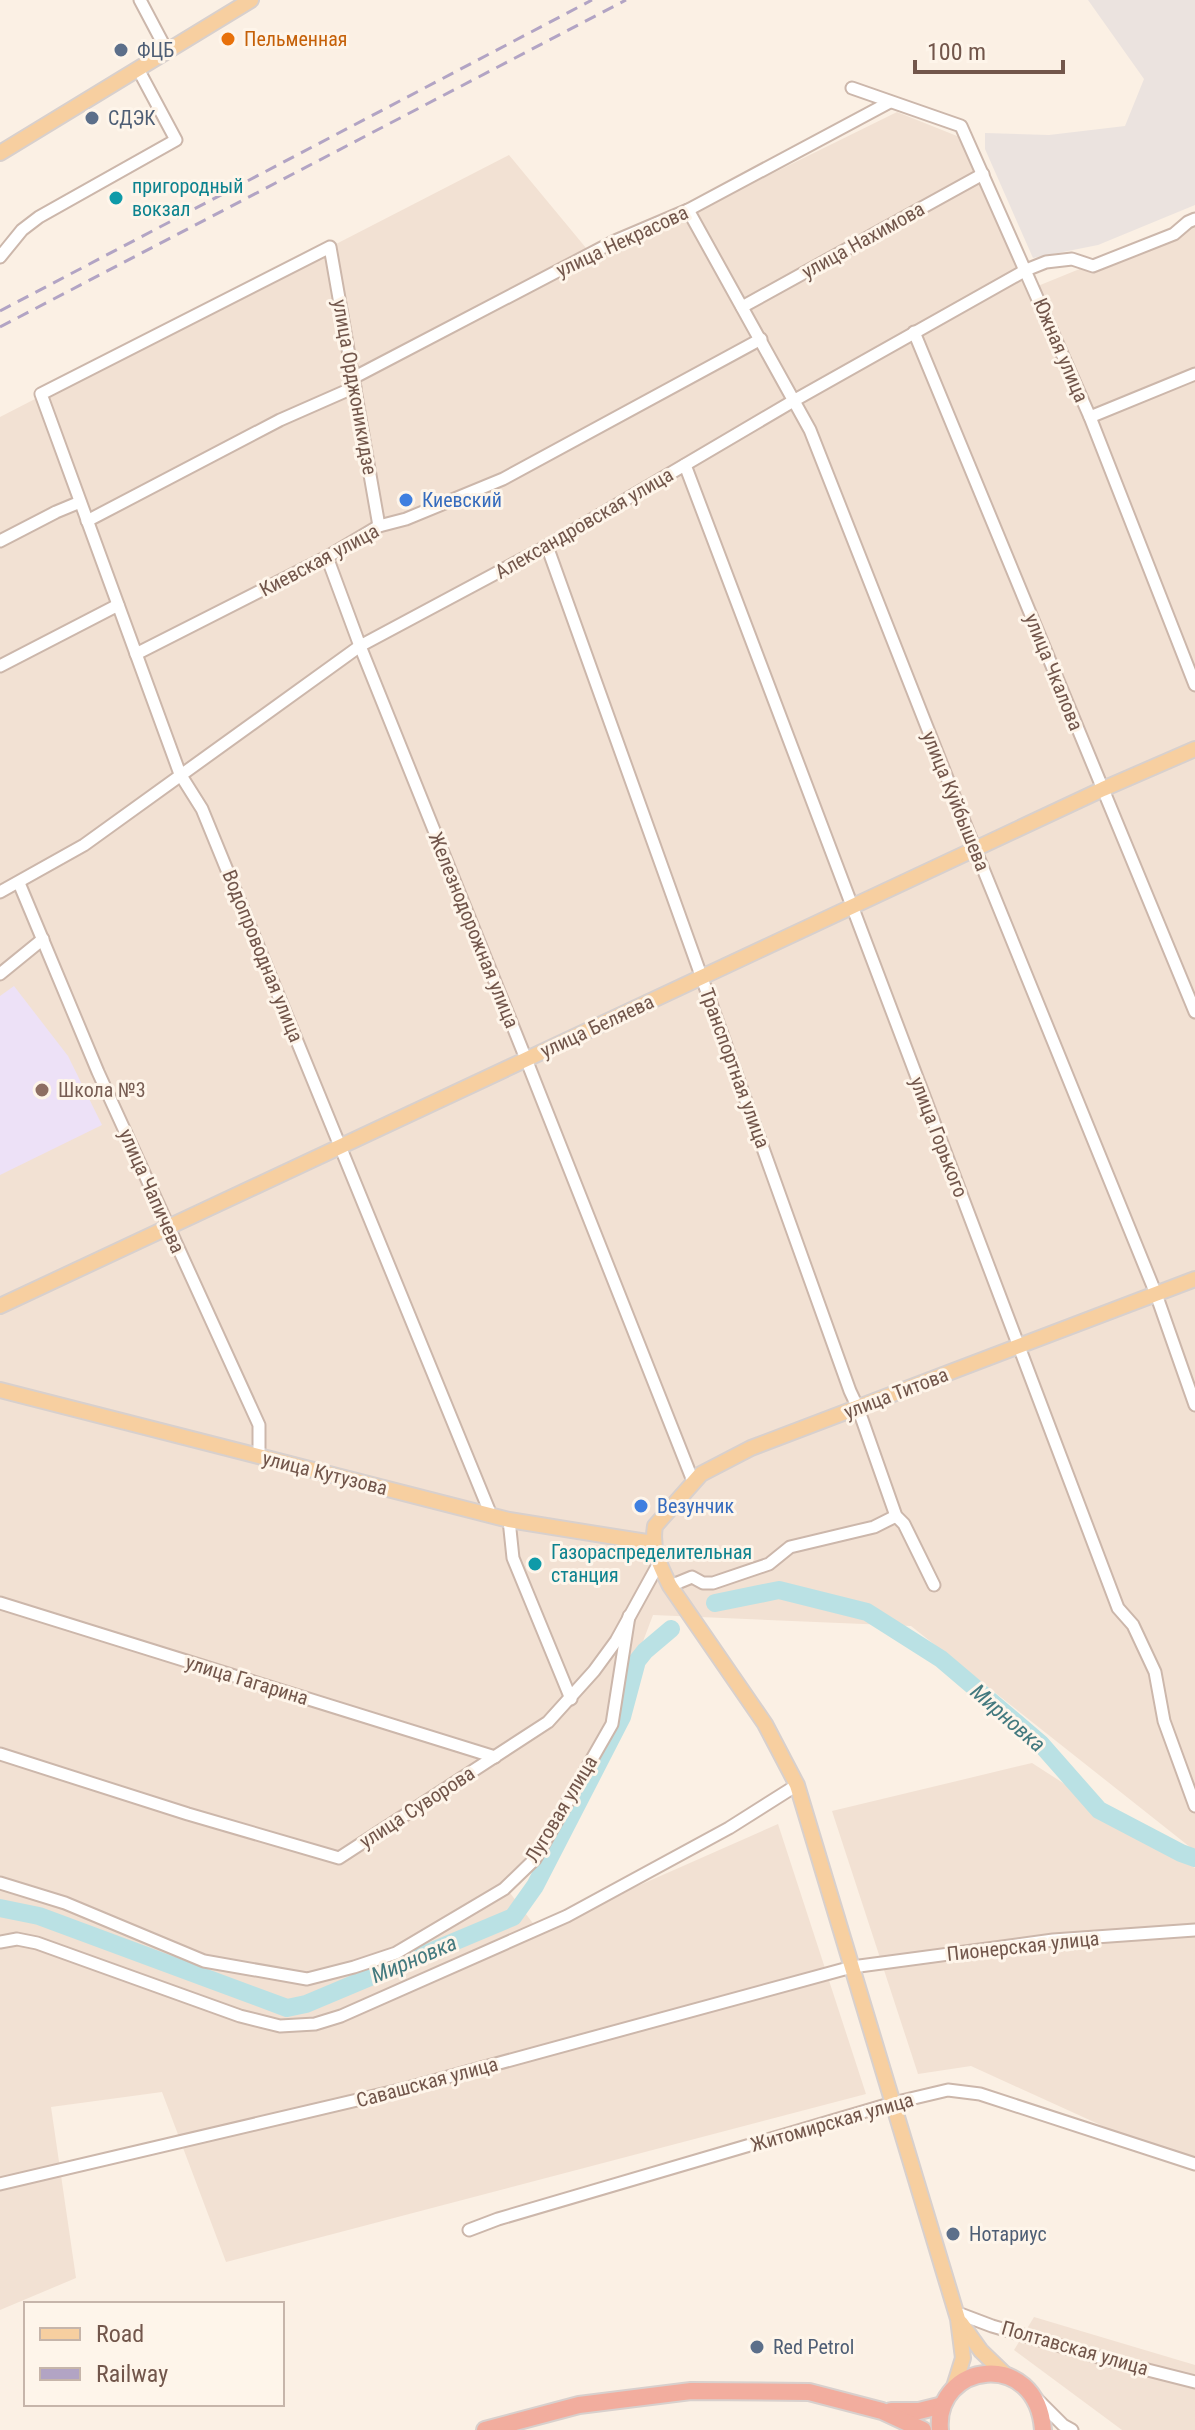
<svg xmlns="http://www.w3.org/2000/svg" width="1195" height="2430" font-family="'Roboto Condensed',sans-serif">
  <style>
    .residential { fill: #f2e1d3 }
    .industrial { fill: #ebe3df }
    .education { fill: #ede1f7 }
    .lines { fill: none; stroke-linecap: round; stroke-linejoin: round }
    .river { stroke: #bae1e4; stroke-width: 18 }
    .minor-casing { stroke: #ccb7ab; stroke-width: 15 }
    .major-casing { stroke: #d8d0cd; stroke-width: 18 }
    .highway-casing { stroke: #d8d0cd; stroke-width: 20 }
    .minor { stroke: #fff; stroke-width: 11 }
    .major { stroke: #f7cfa0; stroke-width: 14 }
    .highway { stroke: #f2ad9e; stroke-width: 16 }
    .rail { stroke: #b2a4c4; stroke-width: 3; stroke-dasharray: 12 8; stroke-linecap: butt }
    .food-dot { fill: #e8710a; stroke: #fef5ea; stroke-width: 3 }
    .service-dot { fill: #5c6f8a; stroke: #fef5ea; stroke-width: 3 }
    .culture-dot { fill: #0f9aa8; stroke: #fef5ea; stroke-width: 3 }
    .shop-dot { fill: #3f7fe0; stroke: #fef5ea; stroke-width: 3 }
    .education-dot { fill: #8d6e63; stroke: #fef5ea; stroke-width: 3 }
    .labels { text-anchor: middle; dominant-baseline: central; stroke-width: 6; stroke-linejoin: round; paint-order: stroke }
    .food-label { font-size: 20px; fill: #c56008; stroke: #fef5ea; text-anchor: start }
    .service-label { font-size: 20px; fill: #4e5e75; stroke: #fef5ea; text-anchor: start }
    .culture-label { font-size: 20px; fill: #0d838f; stroke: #fef5ea; text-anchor: start }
    .street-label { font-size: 20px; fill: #72564b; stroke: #fef5ea }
    .shop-label { font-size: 20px; fill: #366cbe; stroke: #fef5ea; text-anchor: start }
    .education-label { font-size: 20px; fill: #785e54; stroke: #fef5ea; text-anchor: start }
    .water-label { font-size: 22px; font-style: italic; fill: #43797e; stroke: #fef5ea }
  </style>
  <rect width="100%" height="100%" fill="#fbf0e4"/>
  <g class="residential">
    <path d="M897 112 962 138 1028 290 1195 222V1851L911 1626 653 1615 610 1728 533 1855 504 1885 538 1930 778 1824 866 2094 226 2262 162 2092 51 2107 76 2278 0 2310V417L509 155 596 260Z"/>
    <path d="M1032 1763 1195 1868V2168L971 2066 918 2074 832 1811Z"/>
    <path d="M1034 2317 1195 2365V2430H1122L1014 2350Z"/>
  </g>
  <path class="industrial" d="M1088 0H1195V205L1098 245 1033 258 985 149V133L1049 135 1125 126 1144 79Z"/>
  <path class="education" d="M14 986 68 1056 102 1125 0 1175V996Z"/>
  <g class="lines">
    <g class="river">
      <path d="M715 1603 779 1590 867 1612 941 1659 1040 1743 1099 1810 1181 1853 1195 1858"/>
      <path d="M0 1908 39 1916 287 2008 306 2004 513 1917 535 1886 622 1717 637 1661 645 1651 671 1629"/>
    </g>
    <g class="minor-casing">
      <g id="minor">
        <path d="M140 0 167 51"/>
        <path d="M852 88 961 126 1090 417 1195 685"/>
        <path d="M688 210 810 430 975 849 1156 1294 1195 1405"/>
        <path d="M0 257 22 230 39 217 176 140 138 69"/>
        <path d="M742 307 983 174"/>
        <path d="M914 332 1195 1012"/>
        <path d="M353 378 615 241 688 210 890 102"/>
        <path d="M1090 417 1195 374"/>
        <path d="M685 465 1118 1608 1133 1625 1155 1672 1164 1721 1195 1806"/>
        <path d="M87 521 280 420 355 387"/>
        <path d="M379 526 330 247 41 394 180 774 202 809 491 1515"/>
        <path d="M0 541 56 512 80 502"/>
        <path d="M547 546 850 1391 858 1408 896 1516 904 1524 934 1585"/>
        <path d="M327 557 360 646 526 1059 693 1481"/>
        <path d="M136 654 327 557 379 526 406 519 503 479 761 339"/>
        <path d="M0 666 118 605"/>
        <path d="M19 883 98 1072 259 1425V1456"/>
        <path d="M0 892 84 845 360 646 547 546 795 400 1026 270 1046 262 1072 259 1093 266 1174 234 1188 222 1195 219"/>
        <path d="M0 974 43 939"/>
        <path d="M509 1520 513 1558 571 1699"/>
        <path d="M670 1586 692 1577 703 1583H713L769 1564 790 1547 874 1527 896 1516"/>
        <path d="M0 1603 495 1757"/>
        <path d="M0 1754 188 1814 339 1858 548 1722 594 1671 616 1641 659 1563"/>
        <path d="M0 1883 65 1903 204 1961 307 1979 354 1967 396 1953 504 1889 535 1859 612 1724 629 1616"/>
        <path d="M0 1942 17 1939 37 1943 240 2016 280 2026 315 2024 341 2016 567 1916 729 1828 797 1785"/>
        <path d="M0 2184 404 2089 852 1967 1053 1940 1195 1930"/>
        <path d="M469 2230 498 2219 893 2103 948 2090 980 2094 1195 2164"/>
        <path d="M955 2312 992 2326 1112 2361 1195 2382"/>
        <path d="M1037 2399 1063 2425 1072 2430"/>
      </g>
    </g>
    <g class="major-casing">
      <g id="major">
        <path d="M0 153 251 0"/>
        <path d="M0 1306 1103 789 1195 749"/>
        <path d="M0 1390 509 1520 653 1543"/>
        <path d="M961 2323 981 2351 1007 2376"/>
        <path d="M953 2390 963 2358 958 2319 797 1785 765 1724 670 1586C660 1566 651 1549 655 1526L701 1474 751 1448 1195 1279"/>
      </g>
    </g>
    <g class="highway-casing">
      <g id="highway">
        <path d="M891 2411H919L943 2405"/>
        <path d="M485 2430 579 2405 691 2391 809 2392 882 2411 923 2430"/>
        <path d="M940 2430C934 2362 1037 2348 1043 2430"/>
      </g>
    </g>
    <use href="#minor" class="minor"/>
    <use href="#major" class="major"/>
    <use href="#highway" class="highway"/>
    <g class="rail">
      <path d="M0 311 592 0"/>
      <path d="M0 327 626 0"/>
    </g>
  </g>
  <circle class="food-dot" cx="228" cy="39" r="8"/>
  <g class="service-dot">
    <circle cx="121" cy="50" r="8"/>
    <circle cx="92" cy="118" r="8"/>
    <circle cx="953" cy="2234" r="8"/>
    <circle cx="757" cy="2347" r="8"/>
  </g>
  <g class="culture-dot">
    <circle cx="116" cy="198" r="8"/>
    <circle cx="535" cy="1564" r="8"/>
  </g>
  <g class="shop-dot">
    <circle cx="406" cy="500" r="8"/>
    <circle cx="641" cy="1506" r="8"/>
  </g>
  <circle class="education-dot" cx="42" cy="1090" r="8"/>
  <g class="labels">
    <g class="food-label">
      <text x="244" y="39">Пельменная</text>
    </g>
    <g class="service-label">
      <text x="137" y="50">ФЦБ</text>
      <text x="108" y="118">СДЭК</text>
      <text x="969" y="2234">Нотариус</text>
      <text x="773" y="2347">Red Petrol</text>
    </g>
    <g class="culture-label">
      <text x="132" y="186">пригородный<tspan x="132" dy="23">вокзал</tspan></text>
      <text x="551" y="1552">Газораспределительная<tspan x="551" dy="23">станция</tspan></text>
    </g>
    <g class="street-label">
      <text transform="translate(863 240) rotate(-29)">улица Нахимова</text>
      <text transform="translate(622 241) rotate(-25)">улица Некрасова</text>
      <text transform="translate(1061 350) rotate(67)">Южная улица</text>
      <text transform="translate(355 387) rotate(80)">улица Орджоникидзе</text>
      <text transform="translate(584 523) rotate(-30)">Александровская улица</text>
      <text transform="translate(319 560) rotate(-28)">Киевская улица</text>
      <text transform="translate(1054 672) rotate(68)">улица Чкалова</text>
      <text transform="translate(956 801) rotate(68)">улица Куйбышева</text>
      <text transform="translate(474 930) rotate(68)">Железнодорожная улица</text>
      <text transform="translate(263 956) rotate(68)">Водопроводная улица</text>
      <text transform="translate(597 1026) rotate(-25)">улица Беляева</text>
      <text transform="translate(735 1068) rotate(70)">Транспортная улица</text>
      <text transform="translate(939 1137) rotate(69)">улица Горького</text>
      <text transform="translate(152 1191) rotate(66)">улица Чапичева</text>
      <text transform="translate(896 1393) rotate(-21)">улица Титова</text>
      <text transform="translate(325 1473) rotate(14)">улица Кутузова</text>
      <text transform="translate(247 1680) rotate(17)">улица Гагарина</text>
      <text transform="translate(417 1807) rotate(-33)">улица Суворова</text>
      <text transform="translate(561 1809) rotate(-59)">Луговая улица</text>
      <text transform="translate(1023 1946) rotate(-6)">Пионерская улица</text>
      <text transform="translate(427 2082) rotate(-15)">Савашская улица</text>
      <text transform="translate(832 2122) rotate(-16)">Житомирская улица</text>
      <text transform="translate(1075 2348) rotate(16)">Полтавская улица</text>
    </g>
    <g class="shop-label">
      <text x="422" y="500">Киевский</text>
      <text x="657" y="1506">Везунчик</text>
    </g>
    <g class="education-label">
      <text x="58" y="1090">Школа №3</text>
    </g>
    <g class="water-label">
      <text transform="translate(1008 1718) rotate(41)">Мирновка</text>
      <text transform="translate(414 1959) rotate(-23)">Мирновка</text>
    </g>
  </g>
  <rect x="24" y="2302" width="260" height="104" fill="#fef5ea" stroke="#c6b5aa" stroke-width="2"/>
  <rect x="40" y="2328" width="40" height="12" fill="#f7cfa0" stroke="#c6b5aa" stroke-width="2"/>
  <text x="96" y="2342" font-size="24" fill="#72564b">Road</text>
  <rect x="40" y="2368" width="40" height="12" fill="#b2a4c4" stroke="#c6b5aa" stroke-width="2"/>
  <text x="96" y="2382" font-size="24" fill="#72564b">Railway</text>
  <path d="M915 60v12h148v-12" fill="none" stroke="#72564b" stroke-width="4"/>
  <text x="927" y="60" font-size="24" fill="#72564b" stroke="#fef5ea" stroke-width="6" paint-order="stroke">100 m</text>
</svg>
